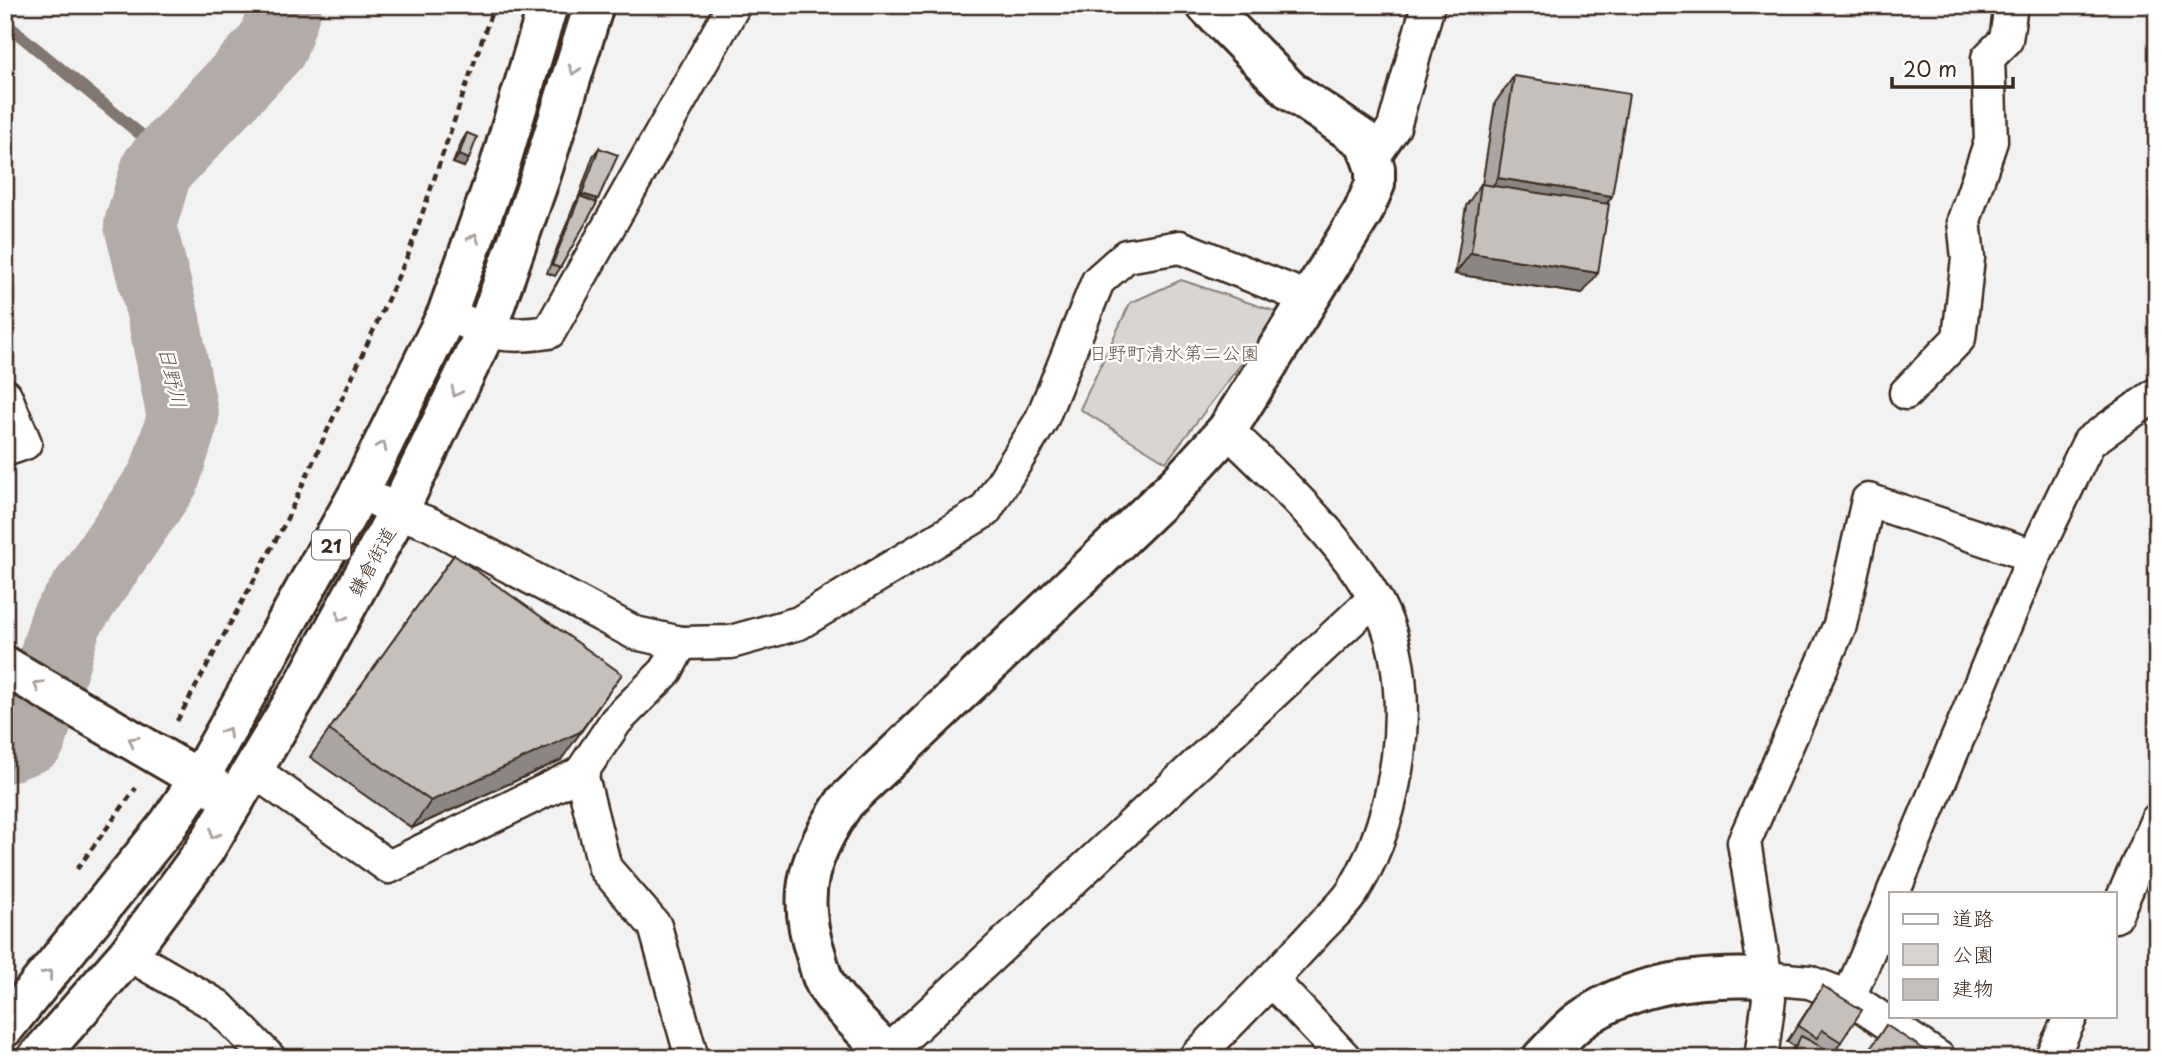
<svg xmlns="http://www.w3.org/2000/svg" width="2162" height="1063" font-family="'Playpen Sans','Klee One',sans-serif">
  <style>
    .green { fill: #d8d5d2; stroke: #8a8078; stroke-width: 2 }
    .water { fill: #b2aba7; stroke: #827770; stroke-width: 2 }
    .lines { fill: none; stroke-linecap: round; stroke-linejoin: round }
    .stream { stroke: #827770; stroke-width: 12 }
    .river { stroke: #b2aba7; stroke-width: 72 }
    .street-casing { stroke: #3b2a1e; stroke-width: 37 }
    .secondary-casing { stroke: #3b2a1e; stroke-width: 44 }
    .primary-casing { stroke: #3b2a1e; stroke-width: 44 }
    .path { stroke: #3b2a1e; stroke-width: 4.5; stroke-dasharray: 7 5; stroke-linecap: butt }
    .street { stroke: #fff; stroke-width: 32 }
    .secondary { stroke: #fff; stroke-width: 38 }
    .primary { stroke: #fff; stroke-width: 38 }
    .wall { fill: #aaa5a3; stroke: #3b2a1e; stroke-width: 2 }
    .shaded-wall { fill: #8b8684; stroke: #3b2a1e; stroke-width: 2 }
    .building { fill: #c6c0bd; stroke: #3b2a1e; stroke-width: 2 }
    .oneway { stroke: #a79f9a }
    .labels { text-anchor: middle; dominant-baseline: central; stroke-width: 5; stroke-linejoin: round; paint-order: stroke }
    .shield { fill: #fff; stroke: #766a62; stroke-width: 2 }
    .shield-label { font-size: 18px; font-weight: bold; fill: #3b2a1e }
    .park-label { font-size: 19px; fill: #62554b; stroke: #fff }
    .street-label { font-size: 19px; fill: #3b2a1e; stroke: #fff }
    .water-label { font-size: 21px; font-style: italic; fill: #65574e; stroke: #fff }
  </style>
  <rect width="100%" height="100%" fill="#f3f2f2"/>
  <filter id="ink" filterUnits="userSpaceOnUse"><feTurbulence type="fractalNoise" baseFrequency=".0143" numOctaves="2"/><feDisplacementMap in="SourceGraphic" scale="14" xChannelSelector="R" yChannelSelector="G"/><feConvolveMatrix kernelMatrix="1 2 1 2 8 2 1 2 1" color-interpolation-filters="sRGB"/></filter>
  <g filter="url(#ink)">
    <path class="green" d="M1181 280 1280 313 1166 462 1080 409 1130 303Z"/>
    <path class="water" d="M28 708 46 723 37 742 5 766V734Z"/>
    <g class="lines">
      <path class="stream" d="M5 23 168 157"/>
      <path class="river" d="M5 747 31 737 66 621 164 478 183 418 164 320 140 225 157 169 272 46 286 5"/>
      <g class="street-casing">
        <g id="street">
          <path d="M1372 159 1394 127 1428 5"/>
          <path d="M447 314C490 333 502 339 549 332L734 5"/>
          <path d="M1906 393 1959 338 1968 258 1964 220 1991 141 1988 58 2006 40 2011 5"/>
          <path d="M5 395 25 443 5 450"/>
          <path d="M360 491 398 512 430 524 635 633 681 643 731 642 799 623 985 511 1041 421 1098 281 1126 256 1180 247 1310 299"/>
          <path d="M681 643 666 671 616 721 581 773 605 868 655 926 692 1058"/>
          <path d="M253 770 389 867 581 773"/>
          <path d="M1893 893 2034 556 2089 442 2157 394"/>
          <path d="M2115 916 2157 820"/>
          <path d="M128 954 218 1006 269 1058"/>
          <path d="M1764 978 1809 982 1849 997 1939 1058"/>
          <path d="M1272 981 1345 1058"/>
          <path d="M1849 997 1891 899"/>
          <path d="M887 1053 1373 600"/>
          <path d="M1195 1058C1236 1016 1277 975 1316 932 1329 918 1346 904 1355 888 1378 849 1392 802 1398 757 1403 719 1402 674 1391 636 1371 565 1280 481 1227 430"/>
          <path d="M1761 1058 1769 999 1744 842 1840 625 1868 500 2034 556"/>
          <path d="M2051 1058 2071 1016"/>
        </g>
      </g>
      <g class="secondary-casing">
        <g id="secondary">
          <path d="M5 666 235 800"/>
          <path d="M892 1058C871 1036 846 1014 829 990 822 981 819 966 816 955 795 893 810 854 845 802L1178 484 1227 430 1363 212 1375 184V169L1365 141 1291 91 1206 5"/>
          <path d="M1542 1058C1555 1045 1567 1030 1581 1020 1633 982 1702 975 1764 978"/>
        </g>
      </g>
      <g class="primary-casing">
        <g id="primary">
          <path d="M5 1027 168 825 199 779 360 491 447 314 499 168 548 5"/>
          <path d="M37 1058 128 954 204 851 306 681 398 512 486 331 540 178 594 5"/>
        </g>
      </g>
      <g class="path">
        <path d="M177 721 284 525 408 255 494 5"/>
        <path d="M77 869 136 788"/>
      </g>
      <use href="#street" class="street"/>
      <use href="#secondary" class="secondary"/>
      <use href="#primary" class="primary"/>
    </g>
    <g class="wall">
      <path d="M1514 76 1612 196 1607 204 1582 294 1455 274 1466 206 1481 184 1482 185 1495 103Z"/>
      <path d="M467 133 464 167 453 163 462 141Z"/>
      <path d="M599 148 598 199 560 268 555 276 547 273 575 203 578 199 593 156Z"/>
      <path d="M454 555 561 760 412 828 310 757Z"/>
      <path d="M1823 986 1841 1042 1834 1053 1843 1058H1787L1794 1046 1787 1042Z"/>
    </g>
    <g class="shaded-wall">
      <path d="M459 155 469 159 464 167 453 163Z"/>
      <path d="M1498 178 1612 196 1593 223 1479 205Z"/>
      <path d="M582 194 598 199 593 207 579 198Z"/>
      <path d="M1471 253 1598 273 1582 294 1455 274Z"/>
      <path d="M622 674 561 760 412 828 431 801Z"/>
    </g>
    <g class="building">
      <path d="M1514 76 1629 94 1612 196 1498 178Z"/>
      <path d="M467 133 477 137 469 159 459 155Z"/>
      <path d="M599 148 618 155 598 199 582 194Z"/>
      <path d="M1481 184 1609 204 1598 273 1471 253Z"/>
      <path d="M580 196 597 203 560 268 552 265Z"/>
      <path d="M454 555 622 674 580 732 431 801 329 730Z"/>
      <path d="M1823 986 1862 1010 1841 1042 1822 1030 1817 1038 1798 1026Z"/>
      <path d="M1886 1025 1936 1057V1058L1865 1057Z"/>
      <path d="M1801 1036 1843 1058H1790Z"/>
    </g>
    <defs><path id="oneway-chevron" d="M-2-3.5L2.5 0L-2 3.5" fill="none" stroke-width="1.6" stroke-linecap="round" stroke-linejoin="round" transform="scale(1.75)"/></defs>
    <g class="oneway">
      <use href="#oneway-chevron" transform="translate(574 70) rotate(107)"/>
      <use href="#oneway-chevron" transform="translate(474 238) rotate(-70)"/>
      <use href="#oneway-chevron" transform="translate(456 392) rotate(116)"/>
      <use href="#oneway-chevron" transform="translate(382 446) rotate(-64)"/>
      <use href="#oneway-chevron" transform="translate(341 617) rotate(119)"/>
      <use href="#oneway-chevron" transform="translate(38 685) rotate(-149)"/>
      <use href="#oneway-chevron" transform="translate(227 732) rotate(-60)"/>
      <use href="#oneway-chevron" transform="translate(133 741) rotate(-150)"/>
      <use href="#oneway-chevron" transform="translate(214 834) rotate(121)"/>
      <use href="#oneway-chevron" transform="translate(48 974) rotate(-51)"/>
    </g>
  </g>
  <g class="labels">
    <rect class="shield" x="312" y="530.5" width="38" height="29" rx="5"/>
    <g class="shield-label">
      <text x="331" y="545">21</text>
    </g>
    <g class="park-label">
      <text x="1174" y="352">日野町清水第二公園</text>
    </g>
    <g class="street-label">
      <text transform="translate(371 561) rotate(-61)">鎌倉街道</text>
    </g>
    <g class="water-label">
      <text transform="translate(174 377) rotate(77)">日野川</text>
    </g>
  </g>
  <rect width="2162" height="1063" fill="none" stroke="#fff" stroke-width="28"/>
  <rect x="14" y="14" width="2134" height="1035" fill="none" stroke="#3b2a1e" stroke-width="2.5" filter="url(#ink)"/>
  <rect x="1889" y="892" width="228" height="126" fill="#ffffff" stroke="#b1aaa5" stroke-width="2"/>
  <rect x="1903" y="914" width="35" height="10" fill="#ffffff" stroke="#b1aaa5" stroke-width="2"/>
  <text x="1952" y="926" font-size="21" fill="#3b2a1e">道路</text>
  <rect x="1903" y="944" width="35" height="21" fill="#d8d5d2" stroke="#b1aaa5" stroke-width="2"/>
  <text x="1952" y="962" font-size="21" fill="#3b2a1e">公園</text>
  <rect x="1903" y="979" width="35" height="21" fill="#c6c0bd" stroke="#b1aaa5" stroke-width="2"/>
  <text x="1952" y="996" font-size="21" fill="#3b2a1e">建物</text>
  <path d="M1892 77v10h121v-10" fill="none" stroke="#3b2a1e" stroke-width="3.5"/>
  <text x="1903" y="77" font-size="21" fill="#3b2a1e" stroke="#ffffff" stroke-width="5" paint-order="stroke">20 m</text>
</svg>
